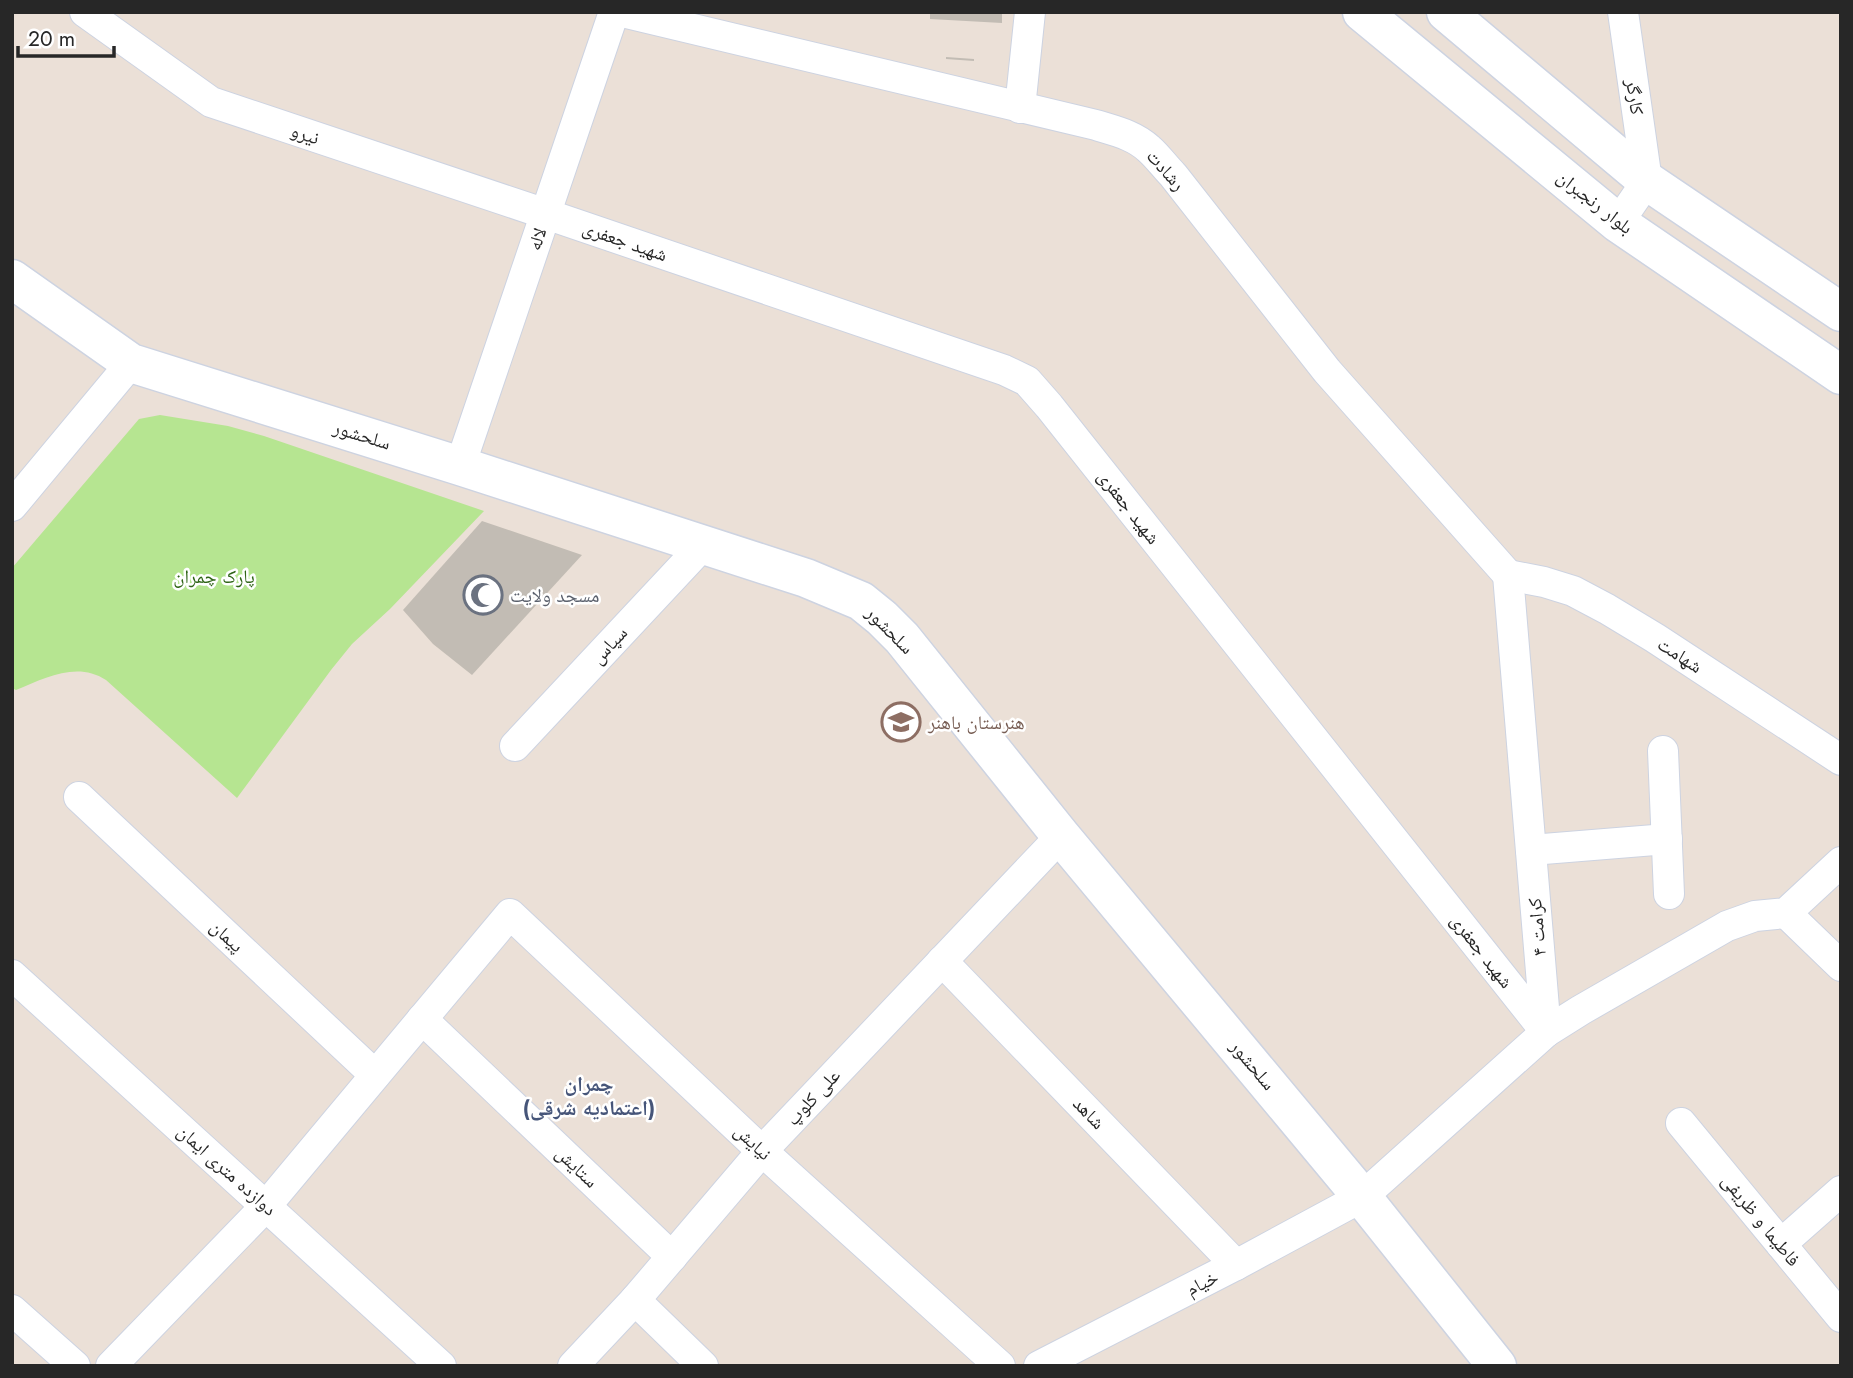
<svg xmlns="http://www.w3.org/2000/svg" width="1853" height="1378" font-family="Jost,'Noto Naskh Arabic',sans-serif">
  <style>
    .green { fill: #b6e591 }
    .building { fill: #c2bcb4 }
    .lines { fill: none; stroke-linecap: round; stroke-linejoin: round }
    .street-casing { stroke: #cdd3e1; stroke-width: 32 }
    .secondary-casing { stroke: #cdd3e1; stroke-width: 41 }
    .street { stroke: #fff; stroke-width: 30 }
    .secondary { stroke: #fff; stroke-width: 38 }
    .labels { text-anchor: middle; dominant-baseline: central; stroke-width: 5; stroke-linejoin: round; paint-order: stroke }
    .street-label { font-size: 19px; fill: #272727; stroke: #fff }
    .park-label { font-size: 19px; fill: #2f6516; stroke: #fff }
    .worship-label { font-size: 19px; fill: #5b616d; stroke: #fff; text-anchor: start }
    .education-label { font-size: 19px; fill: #785e54; stroke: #fff; text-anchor: start }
    .neighbourhood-label { font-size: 21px; font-weight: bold; fill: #465579; stroke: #fff }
  </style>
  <rect width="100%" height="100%" fill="#ebe0d7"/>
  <path class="green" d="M160 415 228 426 264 436 484 511 390 609 352 644 331 670 237 798 106 680C77 661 45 678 16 690L12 688V568L139 419Z"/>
  <g class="building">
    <path d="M930 12H1002V23L930 19Z"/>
    <path d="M946 57 974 59V61L946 59Z"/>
    <path d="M482 521 582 555 472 675 433 644 403 610Z"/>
  </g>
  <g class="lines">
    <g class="street-casing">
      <g id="street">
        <path d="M85 12 211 102 546 214 1004 370 1027 381 1049 406 1546 1032 1581 1010 1727 926 1755 916 1786 913 1841 862"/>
        <path d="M622 12 1096 125C1115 131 1134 135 1149 149 1158 157 1165 167 1173 175L1327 371 1508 575"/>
        <path d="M1020 108 1030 12"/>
        <path d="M1618 223 1647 181 1623 12"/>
        <path d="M460 466 614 12"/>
        <path d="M12 506 131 363"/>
        <path d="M1508 575 1544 582 1573 591 1607 609 1655 638 1841 760"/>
        <path d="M515 746 703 545"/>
        <path d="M1663 751 1669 894"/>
        <path d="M79 797 375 1075"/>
        <path d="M1531 850 1667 839"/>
        <path d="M1786 913 1841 966"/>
        <path d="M942 961 1236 1265"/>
        <path d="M12 975 441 1366"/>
        <path d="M422 1019 672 1257"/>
        <path d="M1681 1123 1841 1317"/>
        <path d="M1781 1244 1841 1191"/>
        <path d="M635 1300 703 1366"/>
        <path d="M12 1310 75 1366"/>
        <path d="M111 1366 266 1206 510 914 762 1151 1000 1366"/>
        <path d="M573 1366 635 1300 762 1151 1061 836"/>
        <path d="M1039 1366 1236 1265 1362 1197 1546 1032 1508 575"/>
      </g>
    </g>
    <g class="secondary-casing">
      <g id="secondary">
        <path d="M1362 12 1618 223 1841 375"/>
        <path d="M1446 12 1647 181 1841 312"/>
        <path d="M12 279 131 363 460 466 806 578 861 601 882 618 902 638 1061 836 1362 1197 1497 1366"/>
      </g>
    </g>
    <use href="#street" class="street"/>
    <use href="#secondary" class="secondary"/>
  </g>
  <defs>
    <g id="mosque-ring" transform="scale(2.0125)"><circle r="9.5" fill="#fff" stroke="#6b7280" stroke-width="1.5"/><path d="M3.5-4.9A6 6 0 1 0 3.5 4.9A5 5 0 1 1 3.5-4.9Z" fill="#6b7280"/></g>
    <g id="school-ring" transform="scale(2.0125)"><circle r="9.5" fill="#fff" stroke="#8d6e63" stroke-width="1.5"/><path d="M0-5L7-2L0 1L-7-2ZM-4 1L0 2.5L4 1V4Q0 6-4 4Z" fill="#8d6e63"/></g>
  </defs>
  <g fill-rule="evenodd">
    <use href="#mosque-ring" x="483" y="595"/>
    <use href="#school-ring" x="901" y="722"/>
  </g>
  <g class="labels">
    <g class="street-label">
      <text transform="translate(1635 97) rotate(82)">کارگر</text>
      <text transform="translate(305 134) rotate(18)">نیرو</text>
      <text transform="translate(1166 170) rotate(48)">رشادت</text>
      <text transform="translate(1595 202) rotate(38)">بلوار رنجبران</text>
      <text transform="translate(537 239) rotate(-71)">لاله</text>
      <text transform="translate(625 241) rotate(19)">شهید جعفری</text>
      <text transform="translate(362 435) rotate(17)">سلحشور</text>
      <text transform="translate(1129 507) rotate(52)">شهید جعفری</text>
      <text transform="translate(890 630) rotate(45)">سلحشور</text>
      <text transform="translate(609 645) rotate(-47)">سپاس</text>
      <text transform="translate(1680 655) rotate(33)">شهامت</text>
      <text transform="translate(1537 927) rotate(-95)">کرامت ۴</text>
      <text transform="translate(227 936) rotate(43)">پیمان</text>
      <text transform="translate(1482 951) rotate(52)">شهید جعفری</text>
      <text transform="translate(1253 1065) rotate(50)">سلحشور</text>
      <text transform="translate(813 1097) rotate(-47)">علی کلوپ</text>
      <text transform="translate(1089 1113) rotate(46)">شاهد</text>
      <text transform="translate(753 1142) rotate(43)">نیایش</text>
      <text transform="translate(577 1167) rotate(44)">ستایش</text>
      <text transform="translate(227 1170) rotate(42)">دوازده متری ایمان</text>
      <text transform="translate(1761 1220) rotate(51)">فاطیما و ظریفی</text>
      <text transform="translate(1202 1283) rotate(-27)">خیام</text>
    </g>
    <g class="park-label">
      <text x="214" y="576">پارک چمران</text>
    </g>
    <g class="worship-label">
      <text x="510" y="595">مسجد ولایت</text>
    </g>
    <g class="education-label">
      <text x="928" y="722">هنرستان باهنر</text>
    </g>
    <g class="neighbourhood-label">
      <text x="589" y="1084">چمران<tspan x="589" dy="24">(اعتمادیه شرقی)</tspan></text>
    </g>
  </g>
  <rect width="1853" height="1378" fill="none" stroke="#272727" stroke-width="28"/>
  <path d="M18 46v10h96v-10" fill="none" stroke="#272727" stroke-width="3.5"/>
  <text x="28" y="46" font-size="21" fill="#272727" stroke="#ffffff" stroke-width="5" paint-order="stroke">20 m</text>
</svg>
